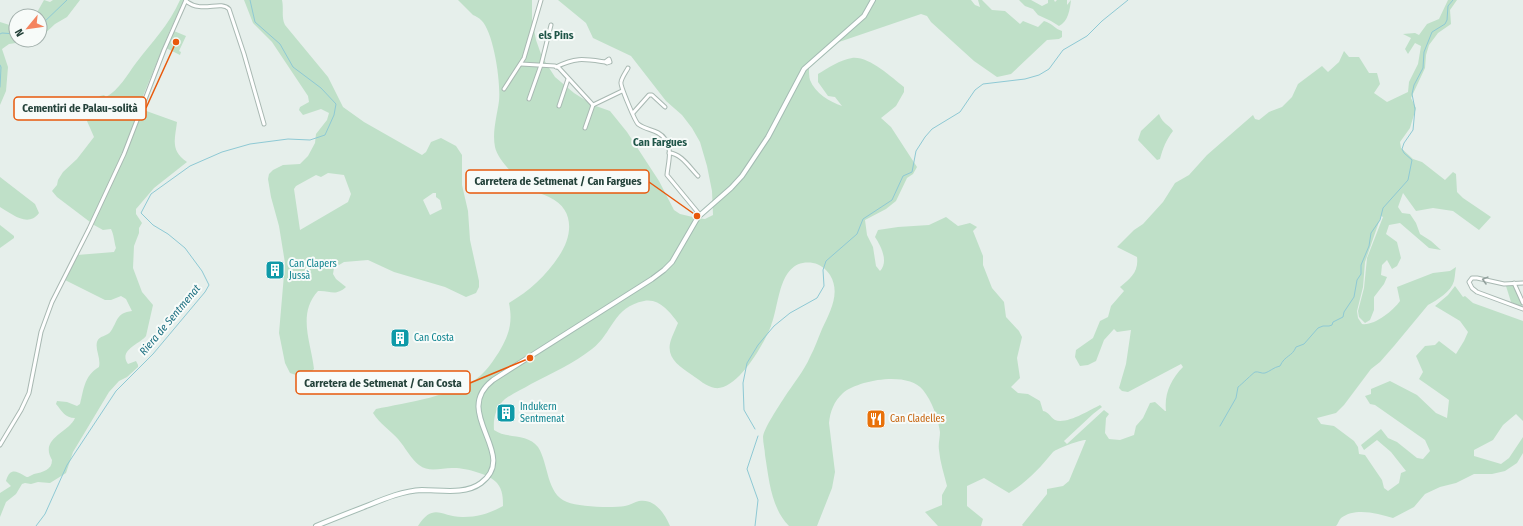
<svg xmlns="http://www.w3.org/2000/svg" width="1523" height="526" font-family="'Fira Sans Condensed',sans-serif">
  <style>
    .green { fill: #bfe0c8; fill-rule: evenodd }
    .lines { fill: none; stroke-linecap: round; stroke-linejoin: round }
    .stream { stroke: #8ec9d4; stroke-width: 1 }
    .minor-casing { stroke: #a8b8b2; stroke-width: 5 }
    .secondary-casing { stroke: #a4bbb3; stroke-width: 6 }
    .minor { stroke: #fff; stroke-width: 3 }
    .secondary { stroke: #fff; stroke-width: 4 }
    .oneway { stroke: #92a09c }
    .labels { text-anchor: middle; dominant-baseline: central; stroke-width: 4; stroke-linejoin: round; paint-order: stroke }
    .culture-label { font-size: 10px; fill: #0d838f; stroke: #f7fbf9; text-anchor: start }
    .food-label { font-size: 10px; fill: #c56008; stroke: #f7fbf9; text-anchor: start }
    .neighbourhood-label { font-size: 11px; font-weight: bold; fill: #1f5548; stroke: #f7fbf9 }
    .water-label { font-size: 11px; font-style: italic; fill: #1c6f80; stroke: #f7fbf9 }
    .leader { fill: none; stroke: #e8590c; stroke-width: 1.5 }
    .callout-dot { fill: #e8590c; stroke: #f7fbf9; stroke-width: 1.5 }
    .callout { fill: #f7fbf9; stroke: #e8590c; stroke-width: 1.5 }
    .callout-label { font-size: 11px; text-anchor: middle; font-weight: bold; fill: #24423a }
  </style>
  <rect width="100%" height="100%" fill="#e6efeb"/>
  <g class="green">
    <path d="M44 0 50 2 53 0H80L67 17 55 24 40 38V16H35Z"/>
    <path d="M180 0H185L171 28 138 108 177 122C175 139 170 151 187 162L154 188 136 209V214L142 223 139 228V233L134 246 133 268 142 292 153 305 146 336C140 344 118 350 128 364L136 361 138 365V367L127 377 119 381 109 392 73 452 66 473 50 483 38 482 31 484 25 483 22 484 16 494 6 502 0 517V493L11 486 6 481C11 462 23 477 28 477 30 476 32 475 34 474 43 472 52 470 52 460 39 438 69 433 75 418 65 418 62 411 56 404L57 401 67 402 77 406 80 404C84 389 84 376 99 367 101 358 95 350 97 342 99 335 107 337 111 331 118 321 116 313 132 311L126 299 121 296 111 300H105L65 280 77 255 114 252 116 248C114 241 114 235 111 229L103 230 94 225 57 197 52 191 57 185 58 180 63 172 77 159 94 137 87 121 90 116 94 115 97 110 96 103 100 96 104 95 106 97C119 90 127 75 136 63 152 42 169 25 180 0Z"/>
    <path d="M244 0H282C284 9 281 17 285 25L328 77 343 107 364 122 422 155 426 152 431 142 441 138 456 146 462 155V185L468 211 470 240 479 281V287L476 293 466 297 445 287 394 272 368 260 344 262 334 268 333 274 336 279 346 287C335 297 330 290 318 291 297 314 311 342 314 369L305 378 290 373 285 363 279 333 285 263 279 226 271 197 268 179 269 174 273 170 283 165 300 164 308 156 315 143 316 134 327 120 329 113 321 109 303 115 299 110 300 107 309 102 308 96 272 42 253 23ZM328 173 344 175 351 194 348 202 300 230 294 189 296 186 316 175 321 177ZM433 193H436V197L440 200 442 209 430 215 423 200Z"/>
    <path d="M458 0H532V19L536 40 542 57 555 77 574 93 593 105 610 111 627 132 659 181 674 210 680 214 697 218 705 219 713 215 712 191 707 166 700 142 692 128 682 115 666 101 631 56 593 38 586 23 558 0H971L975 5 980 7 978 0H982L992 10 1005 11 1020 24 1023 21 1038 27 1044 21C1052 23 1055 29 1062 31V37L1059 39 1047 40 1011 74 997 77 974 61 931 22 927 16 921 14 839 42 809 68C809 72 809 77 810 80 815 93 830 102 842 106L835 97 828 96 818 82V74C828 68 840 60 852 58 869 56 891 77 904 87V92L896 106 881 118 891 127 917 167 913 174 907 178 896 201 886 209 865 220 867 235 873 247 876 266 880 271C889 262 881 246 875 237L878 230 898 227 929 225 946 217 958 226 970 223 977 227 973 231 983 256V265L992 288 1004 302 1006 317 1019 331 1022 337 1017 358 1020 378 1011 387 1018 393 1028 394 1040 401 1043 411C1049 412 1050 417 1055 420 1066 425 1090 410 1100 405L1102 407 1093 414 1064 441 1067 444 1104 410 1109 414 1106 418 1105 433 1109 439 1120 440 1134 435 1136 426 1143 418 1150 403 1155 402 1165 411H1166C1164 394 1171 379 1183 367L1181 364 1128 392 1122 391 1119 388 1126 364 1131 330 1117 332 1114 329 1104 340 1096 361 1088 365 1080 366 1075 357 1076 350 1093 338 1100 321 1108 317 1111 306 1124 291 1120 287C1130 279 1139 272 1137 257L1117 247 1134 230 1143 224 1163 202 1175 183 1189 175 1207 155 1253 115 1255 119 1259 120 1269 112 1282 107 1292 97 1298 84 1322 66 1328 72 1339 62 1344 51 1349 57H1359L1369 73H1377L1380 84 1374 93 1387 102 1408 92 1409 82 1418 64 1421 46 1415 43 1408 54 1405 49 1411 38 1403 34 1415 33 1419 35 1427 24 1439 19 1448 0H1457L1450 10 1451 24 1438 33 1429 45 1426 55 1425 68 1411 98 1416 108 1410 128 1400 142 1401 148 1413 159 1422 162 1445 180 1453 172 1456 174 1457 192 1463 198 1491 217 1479 230 1453 211 1433 208 1416 211 1403 193 1398 207 1402 213 1410 214 1416 223 1420 234 1431 241 1441 250 1429 248 1400 223 1389 225 1386 234 1397 242 1401 258 1397 266 1392 269 1387 260 1382 265 1381 275 1387 277 1384 284 1374 297V310L1370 320 1365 323 1359 317 1358 311 1364 288 1367 258 1383 217 1381 216 1365 262 1363 287 1357 311 1358 318 1362 324C1374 326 1393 311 1400 301L1397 287 1433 273 1450 271 1456 267C1455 272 1455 277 1454 281 1451 292 1437 300 1428 305L1394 346 1380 362 1371 369 1344 405 1336 413 1317 418 1321 424 1334 426 1354 441 1358 447 1359 454 1365 455 1382 480 1384 488 1388 491 1399 483 1401 473 1406 471 1391 452 1377 440 1364 450 1361 445 1381 429 1388 438 1397 442 1417 458 1423 459 1430 451 1425 440 1375 405 1370 404 1365 396 1371 394V389L1390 381 1417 395 1436 413 1447 418 1449 400 1419 379 1423 372 1416 356 1425 346 1435 345 1439 341 1456 354 1464 341 1468 332 1460 321 1435 306 1448 295 1455 286 1463 297 1465 296 1473 303 1523 321V421L1516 414 1503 425 1493 440 1474 450V456L1501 464 1509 458 1523 437V453L1517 463 1505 471 1492 474H1474L1456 483 1440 487 1425 494 1414 507 1393 518C1378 514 1356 507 1341 518 1339 520 1338 524 1336 526H1023L1022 525 1047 494V489L1063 486 1069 481 1086 440C1080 440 1058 448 1053 452 1040 468 1027 482 1009 493L984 478 967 486V506L983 519 981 526H938L925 512 942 505V495L947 486C944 474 940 462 939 450 938 444 940 438 940 432 938 418 932 401 923 390 908 371 859 380 843 393 834 401 830 412 829 423L835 472 832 488 817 526H789C771 508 769 479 765 455 765 450 763 443 763 437 764 428 779 406 784 398 793 384 804 371 810 357 815 348 818 338 822 329 830 312 841 293 830 275 826 269 820 264 813 263 778 258 780 304 771 326 764 344 737 391 715 388 707 387 698 379 692 375 677 365 664 356 672 337 674 332 676 328 678 323 670 312 659 298 644 301 613 307 613 333 592 349 573 364 552 373 531 384 523 389 513 393 505 399 496 407 493 418 494 430 506 439 528 433 538 447 549 464 546 494 567 502 579 507 612 508 625 506 630 505 635 502 639 501 655 498 665 514 670 526H418C434 501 442 518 464 517 477 517 491 513 503 506 503 499 503 490 497 483 490 474 463 467 452 468 441 468 429 473 419 465 411 459 405 447 398 439 390 430 380 424 373 413L376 409C405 403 458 395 480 376 488 369 493 361 499 352 509 335 513 323 509 303 529 291 546 276 559 256 573 235 575 209 549 197 543 194 537 193 532 190 520 182 498 161 495 147 492 132 497 116 499 101 501 84 494 32 481 20 479 18 476 16 473 15 468 10 463 5 458 0Z"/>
    <path d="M1019 0H1031L1042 6 1048 3V0H1054L1055 2 1057 0H1067V5L1071 0C1070 9 1068 22 1059 26L1051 21 1038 15 1033 9 1025 6Z"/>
    <path d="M0 22 16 27V40H37L9 44 2 49 8 67 6 91 0 105Z"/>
    <path d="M174 31 186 36 179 51 181 52 180 55 166 48Z"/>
    <path d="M1159 114C1163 125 1169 124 1173 131 1166 140 1163 148 1160 159L1157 160 1138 140 1141 131Z"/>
    <path d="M0 177 35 204 39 213C28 228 12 214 0 207Z"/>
    <path d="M0 225 14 236V238L0 248Z"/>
    <path d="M1513 284 1522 304 1521 307 1511 302 1506 286Z"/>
  </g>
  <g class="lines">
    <g class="stream">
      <path d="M40 26 67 0"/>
      <path d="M0 34 2 33 16 34"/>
      <path d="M0 65 1 67 0 87"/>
      <path d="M1220 426 1236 398 1238 387C1241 385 1253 373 1255 372 1258 371 1262 374 1265 373 1269 372 1274 367 1280 366 1285 355 1292 357 1296 347L1304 344 1318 328 1323 326H1329L1332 325 1333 322 1343 317 1344 312 1354 297 1357 280 1361 274V265L1369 246 1371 233 1380 220 1383 208 1408 180 1412 160 1404 153 1402 149 1404 143 1413 130 1415 109 1412 94 1414 85 1423 68 1424 52 1432 32 1445 24 1447 20 1448 6 1453 0"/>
      <path d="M755 429 744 410 743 383 747 363 758 345 774 326 790 313 817 298 824 286 823 270 826 261 857 234 863 219 892 200 903 176 912 172 916 151 925 137 932 129 960 112 975 90 983 84 1025 79 1039 75 1049 69 1063 50 1087 36 1102 21 1128 0"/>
      <path d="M36 526 45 514 67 465 116 391 153 354 205 292 209 285 202 271 185 248 168 234 153 225 141 213 151 194 190 166 222 152 250 144 288 139 310 140 325 135 334 115 336 104 321 88 293 67 280 44 255 22 250 0"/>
      <path d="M755 526 758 500 747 469 758 436"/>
    </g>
    <g class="minor-casing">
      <g id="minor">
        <path d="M186 1C202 14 220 0 229 9L244 54 264 124"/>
        <path d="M521 64 555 66 559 68 593 105"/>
        <path d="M556 67C576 57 584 59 605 62L607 63 610 62 609 59 605 62"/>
        <path d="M628 68C626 72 622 77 621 82 620 86 635 121 638 124 647 131 658 129 665 139 673 150 668 163 667 175L700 215"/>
        <path d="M504 89 524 58 541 0"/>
        <path d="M529 99 541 65 551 25"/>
        <path d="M593 105 622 91"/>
        <path d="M559 106 568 79"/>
        <path d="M633 113 649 95H652L665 107"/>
        <path d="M585 128 593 105"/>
        <path d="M669 153C681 153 690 168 698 176"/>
        <path d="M1514 283 1523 303"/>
        <path d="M1523 283 1504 284 1477 278H1472L1469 282 1472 288 1477 292 1523 309"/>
        <path d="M0 445 21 410 29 393 41 332 52 302 89 229 124 154 164 50 186 0"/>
      </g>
    </g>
    <g class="secondary-casing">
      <path id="secondary" d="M316 526C333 519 351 512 369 505 386 498 403 491 422 490 441 490 465 495 481 483 520 454 450 413 493 380L652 279 664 270 672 262 698 217 731 188 742 176 768 137 804 69 864 16 873 0"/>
    </g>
    <use href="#minor" class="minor"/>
    <use href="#secondary" class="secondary"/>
  </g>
  <defs><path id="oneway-chevron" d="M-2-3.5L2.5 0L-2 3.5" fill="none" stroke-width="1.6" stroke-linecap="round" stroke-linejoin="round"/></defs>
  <use class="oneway" href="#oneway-chevron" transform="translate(1485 280) rotate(-165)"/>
  <defs>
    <g id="building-square" transform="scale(1)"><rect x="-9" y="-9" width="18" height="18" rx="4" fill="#0f9aa8" stroke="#f7fbf9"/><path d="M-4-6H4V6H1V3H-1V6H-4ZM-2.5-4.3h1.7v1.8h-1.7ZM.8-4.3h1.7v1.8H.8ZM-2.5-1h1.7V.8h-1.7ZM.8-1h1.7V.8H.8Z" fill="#fff"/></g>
    <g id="restaurant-square" transform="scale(1)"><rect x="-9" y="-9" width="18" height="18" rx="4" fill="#e8710a" stroke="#f7fbf9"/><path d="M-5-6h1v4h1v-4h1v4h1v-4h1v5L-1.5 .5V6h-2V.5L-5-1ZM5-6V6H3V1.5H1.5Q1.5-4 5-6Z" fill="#fff"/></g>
  </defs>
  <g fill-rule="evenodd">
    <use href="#building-square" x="275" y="270"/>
    <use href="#building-square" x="400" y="338"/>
    <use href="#building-square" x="506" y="413"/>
    <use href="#restaurant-square" x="876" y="419"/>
  </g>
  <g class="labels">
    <g class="culture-label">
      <text x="289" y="264">Can Clapers<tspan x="289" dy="12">Jussà</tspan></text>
      <text x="414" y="338">Can Costa</text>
      <text x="520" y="407">Indukern<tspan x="520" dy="12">Sentmenat</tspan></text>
    </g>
    <g class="food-label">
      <text x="890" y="419">Can Cladelles</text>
    </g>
    <g class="neighbourhood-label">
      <text x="556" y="35">els Pins</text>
      <text x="660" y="142">Can Fargues</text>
    </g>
    <g class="water-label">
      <text transform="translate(170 320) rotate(-50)">Riera de Sentmenat</text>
    </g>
  </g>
  <path class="leader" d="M176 42L146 108M697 216L649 182M530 358L470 383"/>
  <g class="callout-dot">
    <circle cx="176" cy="42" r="4"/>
    <circle cx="697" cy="216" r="4"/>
    <circle cx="530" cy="358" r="4"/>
  </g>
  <g class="callout">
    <rect x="14" y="97" width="132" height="23" rx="4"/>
    <rect x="466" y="170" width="183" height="23" rx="4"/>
    <rect x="296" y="371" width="174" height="23" rx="4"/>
  </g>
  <g class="callout-label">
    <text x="80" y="112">Cementiri de Palau-solità</text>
    <text x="558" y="185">Carretera de Setmenat / Can Fargues</text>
    <text x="383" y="387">Carretera de Setmenat / Can Costa</text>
  </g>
  <g transform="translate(28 28) rotate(241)"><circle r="19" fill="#f7fbf9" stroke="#a3b1ad"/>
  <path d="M0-3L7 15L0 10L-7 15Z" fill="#f4845f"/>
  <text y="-6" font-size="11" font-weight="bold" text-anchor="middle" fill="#24423a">N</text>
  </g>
</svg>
